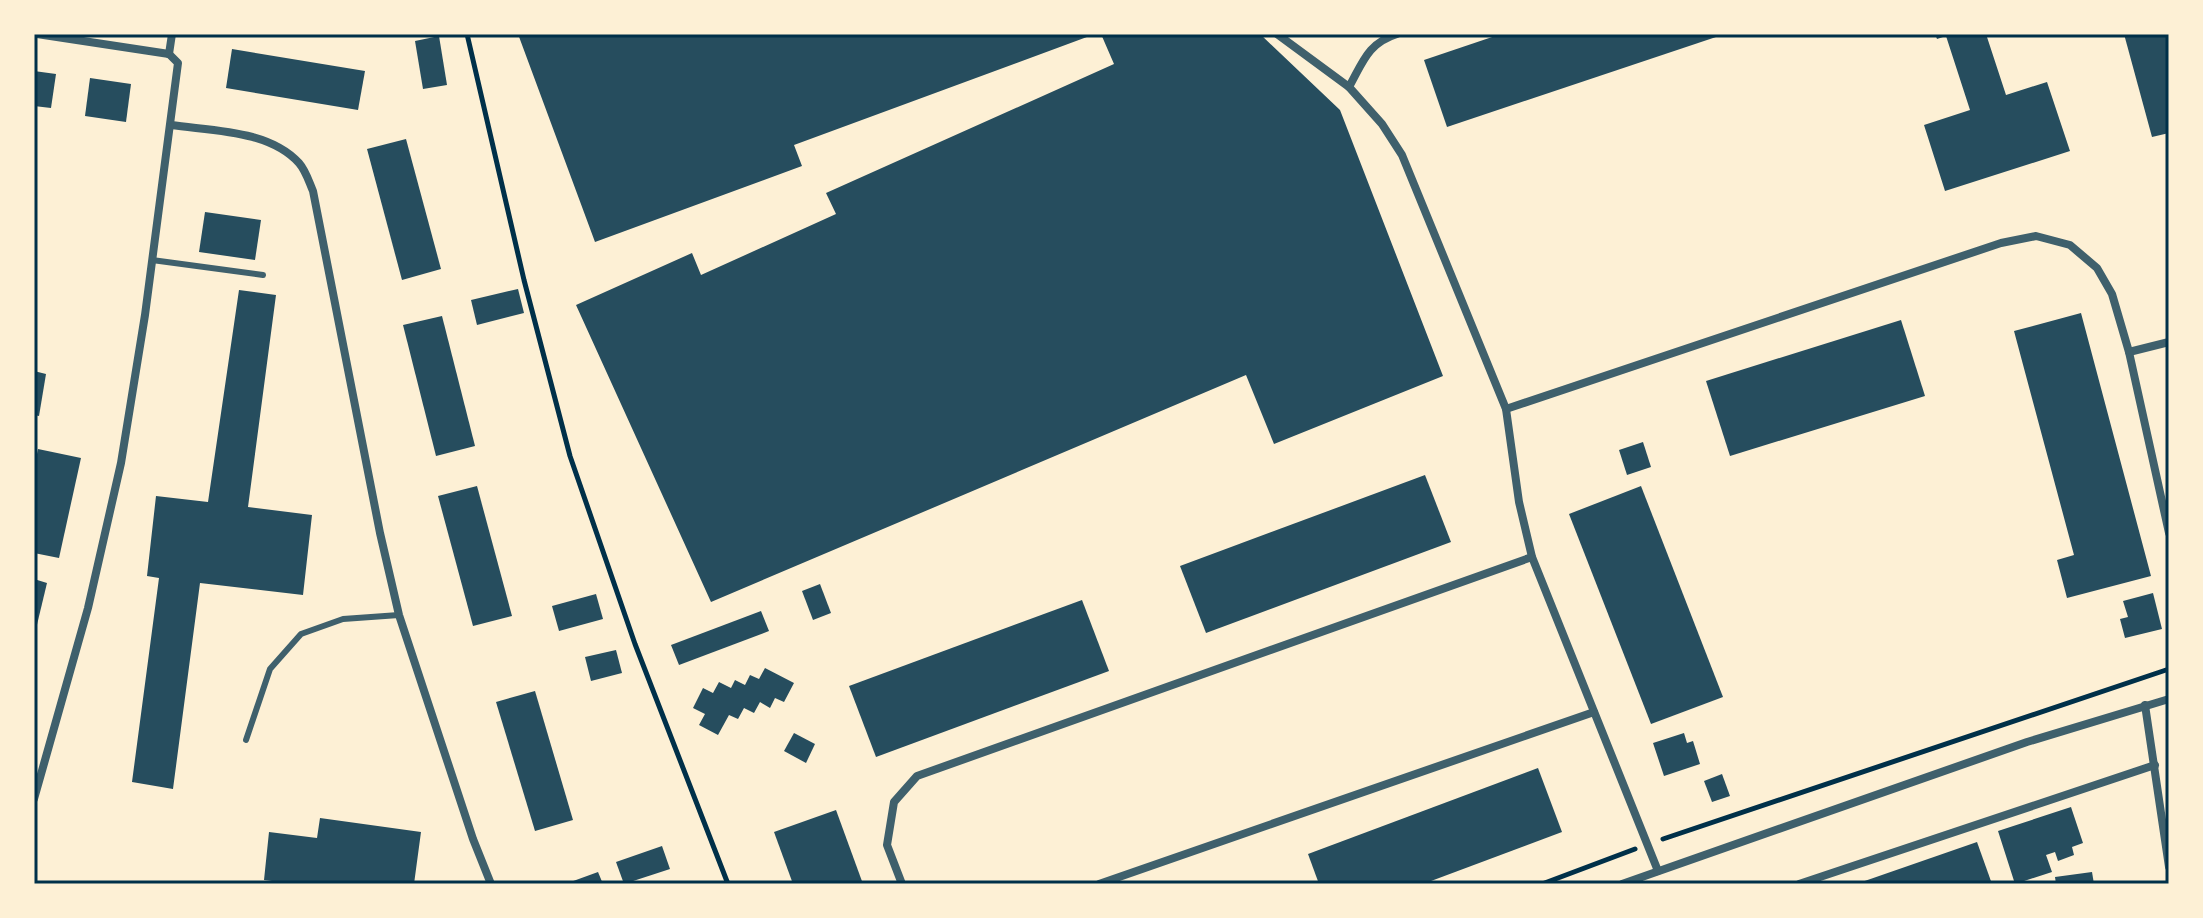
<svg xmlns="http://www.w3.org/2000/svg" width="2203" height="918" font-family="Signika,sans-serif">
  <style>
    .building { fill: #264d5e }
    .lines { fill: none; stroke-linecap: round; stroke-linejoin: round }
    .path { stroke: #003049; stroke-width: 5 }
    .service { stroke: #3f606c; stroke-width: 6 }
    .minor { stroke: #3f606c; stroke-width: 8 }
    .neatline { fill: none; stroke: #003049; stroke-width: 3 }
  </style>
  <rect width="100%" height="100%" fill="#fdf0d5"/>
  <g class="building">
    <path d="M518 34H1095L794 145 802 166 595 242Z"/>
    <path d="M1101 34H1260L1340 110 1443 376 1274 444 1246 375 711 602 576 305 692 253 701 275 836 214 826 193 1114 64Z"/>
    <path d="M1501 34H1722V35L1447 127 1424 60Z"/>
    <path d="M1935 34H1986L2006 95 2047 82 2070 151 1945 191 1924 125 1970 110 1946 36 1937 39Z"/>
    <path d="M2124 34H2169V133L2152 137Z"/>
    <path d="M439 36 447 85 423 89 415 41Z"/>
    <path d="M232 49 365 71 358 110 226 88Z"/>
    <path d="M34 71 56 74 51 108 34 106Z"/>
    <path d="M90 78 131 84 126 122 85 116Z"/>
    <path d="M406 139 441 269 402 280 367 149Z"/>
    <path d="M205 212 261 220 255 260 199 252Z"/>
    <path d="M518 289 524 313 477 325 471 300Z"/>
    <path d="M239 290 276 295 248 507 312 515 303 595 200 583 173 789 132 782 159 578 147 576 156 496 208 502Z"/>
    <path d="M2081 313 2151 576 2067 598 2057 560 2074 555 2014 331Z"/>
    <path d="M442 316 475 446 436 456 403 325Z"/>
    <path d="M1901 320 1925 396 1730 456 1706 381Z"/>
    <path d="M34 371 46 374 39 416 34 415Z"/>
    <path d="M1643 442 1651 467 1627 475 1619 450Z"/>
    <path d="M38 449 81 458 59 558 34 553V469Z"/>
    <path d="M1425 475 1451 542 1206 633 1180 566Z"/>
    <path d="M477 486 512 616 473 626 438 496Z"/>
    <path d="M1641 486 1723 697 1651 724 1569 514Z"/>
    <path d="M34 579 47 583 35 633H34Z"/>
    <path d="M820 584 831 613 813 620 802 591Z"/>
    <path d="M2153 593 2162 629 2125 638 2120 619 2128 617 2123 601Z"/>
    <path d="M596 594 603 619 559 631 552 606Z"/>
    <path d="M1082 600 1109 671 876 757 849 686Z"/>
    <path d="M761 611 769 631 679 665 671 645Z"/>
    <path d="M616 650 622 673 591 681 585 657Z"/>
    <path d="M765 668 794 683 784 702 775 698 770 708 760 702 754 713 744 708 738 719 729 715 718 735 699 725 705 714 693 708 703 688 713 693 719 682 731 688 735 680 745 685 750 675 759 679Z"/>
    <path d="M535 691 573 820 535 831 496 702Z"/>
    <path d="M794 733 815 744 806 763 784 751Z"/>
    <path d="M1684 733 1687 743 1693 741 1700 764 1664 776 1653 743Z"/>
    <path d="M1538 768 1562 832 1423 884H1319L1308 854Z"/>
    <path d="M1722 774 1730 796 1712 802 1704 781Z"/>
    <path d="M2071 807 2083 843 2072 847 2074 855 2058 861 2055 852 2046 855 2052 872 2015 884 1998 831Z"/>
    <path d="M836 810 863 884H793L774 832Z"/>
    <path d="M320 818 421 832 414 884H296L264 880 269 832 317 838Z"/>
    <path d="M1977 842 1992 884H1856Z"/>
    <path d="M662 846 670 869 624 884 616 862Z"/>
    <path d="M598 872 603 884H565Z"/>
    <path d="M2092 872 2094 884H2056L2055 877Z"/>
  </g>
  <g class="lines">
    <g class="path">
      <path d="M467 34 524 280 570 456 635 644 728 884"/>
      <path d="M1663 839 2169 669"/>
      <path d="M1542 884 1635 849"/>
    </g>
    <g class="service">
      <path d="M152 260 263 275"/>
      <path d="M246 740 270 669 301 634 343 619 399 615"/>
    </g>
    <g class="minor">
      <path d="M37 34 169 54"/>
      <path d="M1277 34 1349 87 1382 124 1402 155 1506 409 1519 502 1532 557 1658 871"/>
      <path d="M169 54 172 34"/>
      <path d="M1349 87C1363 62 1368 43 1397 34"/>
      <path d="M171 125C213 131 269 130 299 163 306 171 309 182 313 191L380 533 399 615 473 839 491 884"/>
      <path d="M2129 352 2169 342"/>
      <path d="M1506 409 2001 243 2036 236 2070 245 2097 268 2112 294 2129 352 2169 533"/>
      <path d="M2145 705 2169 867"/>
      <path d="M34 799 88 608 121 463 145 315 178 63 169 54"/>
      <path d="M902 884 887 845 894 802 917 776 1532 557"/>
      <path d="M1099 884 1594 712"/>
      <path d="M1622 884 2027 742 2169 699"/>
      <path d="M1799 884 2155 765"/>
    </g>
  </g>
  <rect width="2203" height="918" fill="none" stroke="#fdf0d5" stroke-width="72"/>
  <rect x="36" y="36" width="2131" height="846" class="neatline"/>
</svg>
